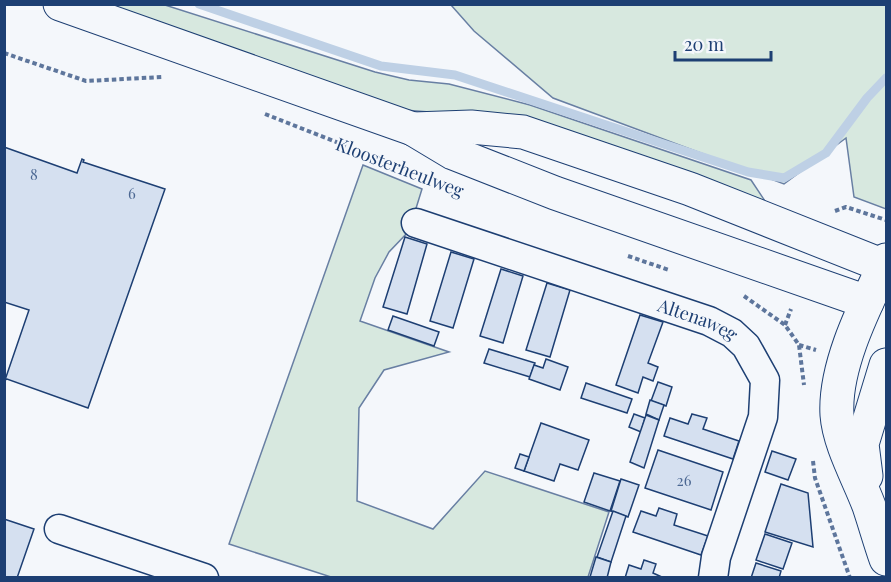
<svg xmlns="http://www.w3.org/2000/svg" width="891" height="582" font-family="'Playfair Display',serif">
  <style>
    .green { fill: #d7e8df; stroke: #687fa3; stroke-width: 1.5 }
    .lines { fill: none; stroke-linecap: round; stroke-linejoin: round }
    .stream { stroke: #bed0e5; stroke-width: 9 }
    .building { fill: #d5e0f0; stroke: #1d3f73; stroke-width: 1.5 }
    .minor-casing { stroke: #1d3f73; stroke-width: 31 }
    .tertiary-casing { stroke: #1d3f73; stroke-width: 35 }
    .secondary-casing { stroke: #1d3f73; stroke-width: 35 }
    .motorway-casing { stroke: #1d3f73; stroke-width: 35 }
    .path { stroke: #5e769c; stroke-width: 4; stroke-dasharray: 4.5 3; stroke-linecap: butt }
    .minor { stroke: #f4f7fb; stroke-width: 28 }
    .tertiary { stroke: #f4f7fb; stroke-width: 33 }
    .secondary { stroke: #f4f7fb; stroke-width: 33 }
    .motorway { stroke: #f4f7fb; stroke-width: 33 }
    .labels { text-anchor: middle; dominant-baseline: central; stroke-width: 4.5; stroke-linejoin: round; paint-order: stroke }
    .number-label { font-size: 15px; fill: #4b6792 }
    .street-label { font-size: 18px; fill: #1d3f73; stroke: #f4f7fb }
  </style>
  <rect width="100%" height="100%" fill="#f4f7fb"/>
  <g class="green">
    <path d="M96 5H165L375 72 409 80 449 84 530 105 751 180 769 207 534 120 391 109Z"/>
    <path d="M451 5H886V209L854 197 846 138 784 184 553 98 474 31Z"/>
    <path d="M363 165 422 189 409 231 389 252 375 278 360 321 449 352 384 370 359 408 357 501 433 529 485 471 609 512 588 577H331L229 544Z"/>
  </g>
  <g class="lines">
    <path class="stream" d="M199 4 381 66 455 75 748 172 784 178 826 153 867 98 886 78"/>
  </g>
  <g class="building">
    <path d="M4 147 77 173 82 159 84 160 83 162 165 189 88 408 7 379 5 380 29 310 4 302Z"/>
    <path d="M405 237 427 244 407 314 383 307Z"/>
    <path d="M451 252 474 259 453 328 430 321Z"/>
    <path d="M501 269 523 276 503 343 480 336Z"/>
    <path d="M547 283 570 290 550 357 526 350Z"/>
    <path d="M640 315 663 322 648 363 658 367 653 381 643 377 638 393 616 385Z"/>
    <path d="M393 316 439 332 434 346 388 330Z"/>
    <path d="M489 349 535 363 530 377 484 363Z"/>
    <path d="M546 359 568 367 560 390 529 379 534 365 543 368Z"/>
    <path d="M658 382 672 387 666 406 651 401Z"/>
    <path d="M586 383 632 399 627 413 581 398Z"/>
    <path d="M650 400 664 405 659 420 646 414Z"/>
    <path d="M634 414 645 418 641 432 629 427Z"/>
    <path d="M692 414 707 418 703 429 739 441 733 459 664 436 670 418 688 424Z"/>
    <path d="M646 415 659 420 644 468 630 462Z"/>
    <path d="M541 423 589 440 578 470 560 464 554 481 524 471Z"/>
    <path d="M658 450 723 472 711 510 645 488Z"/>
    <path d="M772 451 796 459 788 480 765 472Z"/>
    <path d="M520 454 529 457 524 471 515 468Z"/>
    <path d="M594 473 620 481 610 511 584 502Z"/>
    <path d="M621 479 639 485 628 517 611 511Z"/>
    <path d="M781 484 808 493 813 547 765 532Z"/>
    <path d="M659 508 677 514 674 525 708 536 701 555 633 532 641 511 656 516Z"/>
    <path d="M613 511 626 516 611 562 597 557Z"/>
    <path d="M4 519 34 529 17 578H4Z"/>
    <path d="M765 534 792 543 783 569 756 560Z"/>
    <path d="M596 557 611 562 607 578 590 577Z"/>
    <path d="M644 560 656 564 653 573 664 578H625L629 565 641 569Z"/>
    <path d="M756 563 781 571 779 578H751Z"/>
  </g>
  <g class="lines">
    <g class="minor-casing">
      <g id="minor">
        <path id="s1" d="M416 223 709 321 732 333 746 346 765 380 763 417 716 557 713 578"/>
        <path d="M59 529 204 578"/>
      </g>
    </g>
    <g class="tertiary-casing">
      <g id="tertiary">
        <path d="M60 4 413 129 453 153 555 193 867 302"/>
        <path d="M413 129 471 127 523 132 690 189 884 266"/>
      </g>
    </g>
    <g class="secondary-casing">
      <g id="secondary">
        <path d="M884 266C864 308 834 367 837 415 839 444 859 479 869 506 875 524 880 542 886 559"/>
        <path d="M866 476 862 444 886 365"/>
      </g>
    </g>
    <g class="motorway-casing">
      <path id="motorway" d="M884 266 886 260"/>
    </g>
    <g class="path">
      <path d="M4 53 86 81 162 77"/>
      <path d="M265 114 425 177"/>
      <path d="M835 211 846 207 886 220"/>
      <path d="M628 256 669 270"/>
      <path d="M744 296 785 325 799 345 804 385"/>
      <path d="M785 325 791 309"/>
      <path d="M799 345 816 350"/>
      <path d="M813 461 815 478 850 578"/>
    </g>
    <use href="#minor" class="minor"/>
    <use href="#tertiary" class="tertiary"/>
    <use href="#secondary" class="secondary"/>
    <use href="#motorway" class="motorway"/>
  </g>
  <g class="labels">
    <g class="number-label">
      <text x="34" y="174">8</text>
      <text x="132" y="193">6</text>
      <text x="684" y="480">26</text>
    </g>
    <g class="street-label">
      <text transform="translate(400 167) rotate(21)">Kloosterheulweg</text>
      <text stroke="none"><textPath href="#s1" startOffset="298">Altenaweg</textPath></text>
    </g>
  </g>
  <rect width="891" height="582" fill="none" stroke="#1d3f73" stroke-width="12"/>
  <path d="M675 51v9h96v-9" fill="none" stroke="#1d3f73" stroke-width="3"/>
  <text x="684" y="51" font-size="18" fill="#1d3f73" stroke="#f4f7fb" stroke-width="4.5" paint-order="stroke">20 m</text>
</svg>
